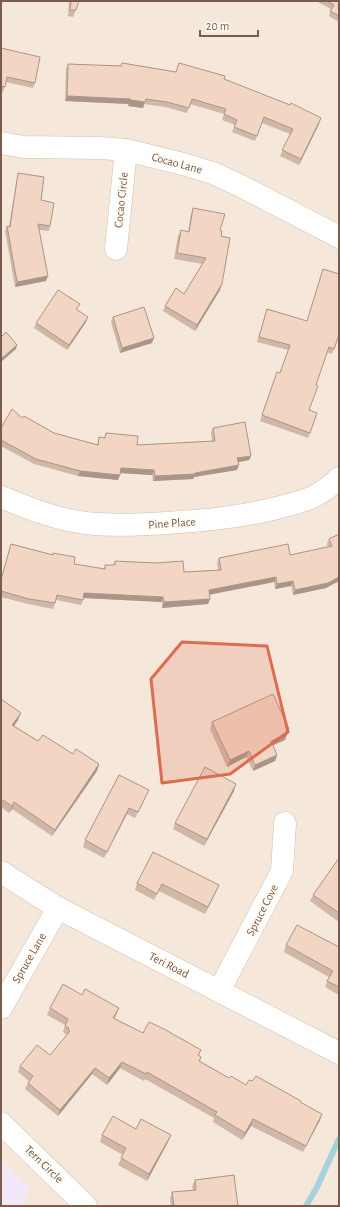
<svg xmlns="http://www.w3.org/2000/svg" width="340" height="1207" font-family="'Alegreya Sans',sans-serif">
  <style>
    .residential { fill: #f5e8da }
    .education { fill: #f3e8fa }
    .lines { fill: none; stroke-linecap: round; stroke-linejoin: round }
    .stream { stroke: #a5d3da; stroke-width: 6 }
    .minor-casing { stroke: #d1beb0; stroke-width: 23 }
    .minor { stroke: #fff; stroke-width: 22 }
    .wall { fill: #d1b7a8 }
    .shaded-wall { fill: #aa9588 }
    .building { fill: #f3d5c3; stroke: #aa9588 }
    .marked { fill: #dc6d51; fill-opacity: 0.2; stroke: #dc6d51; stroke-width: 3; stroke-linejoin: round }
    .labels { text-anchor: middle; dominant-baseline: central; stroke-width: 4; stroke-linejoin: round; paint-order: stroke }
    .street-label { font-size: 12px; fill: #7a5c4d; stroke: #fffaf3 }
  </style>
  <rect width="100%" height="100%" fill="#fdf6ec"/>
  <path class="residential" d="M1 1H339V1206H21L30 1188 1 1160Z"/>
  <path class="education" d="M1 1160 30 1188 21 1206H1Z"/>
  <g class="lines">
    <path class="stream" d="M306 1206 317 1187 339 1139"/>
    <g class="minor-casing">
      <g id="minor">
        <path d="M1 143 24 147 101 148 126 150 183 164 213 173 241 186 339 237"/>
        <path d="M116 249 126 150"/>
        <path d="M1 497C28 508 55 519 85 523 112 526 139 525 166 523 204 521 241 517 277 508 290 504 303 502 315 496 324 491 332 485 339 478"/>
        <path d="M1 872 58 908 339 1053"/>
        <path d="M219 991 282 871 285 823"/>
        <path d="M1 1008 58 908"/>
        <path d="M1 1123 86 1206"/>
      </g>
    </g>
    <use href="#minor" class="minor"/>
  </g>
  <g class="wall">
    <path d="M69 1H79L73 17 68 16Z"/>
    <path d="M316 1H339V22L329 16 331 9Z"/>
    <path d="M1 48 35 83 33 88 6 82 3 92H1Z"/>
    <path d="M122 63 176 72 179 63 224 79 319 124 299 165 280 156 290 134 262 123 255 141 232 132 235 125 222 120 224 114 190 104 187 113 165 107 144 104 143 108 128 106 129 104 65 101 66 69 68 64 121 66Z"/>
    <path d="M18 173 41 200 50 226 49 231 39 230 46 281 15 287 5 231 7 226H9L17 178Z"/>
    <path d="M193 208 220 230 221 236 222 284 220 290 195 331 163 311 165 306 184 294 203 264 174 259 178 236 181 230 188 232 191 214Z"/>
    <path d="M323 269 339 335 332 354 327 352 316 385 309 410 310 433 308 438 260 421 277 372 280 373 288 350 257 342 267 309 307 321Z"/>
    <path d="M80 304 77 309 86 322 67 350 34 328 36 323Z"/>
    <path d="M113 317 152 343 120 353 111 322Z"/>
    <path d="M22 418 54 433 97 445 99 437 104 438 106 433 137 445 212 441 211 433 213 428 251 456 249 460 238 462 237 470 194 477 193 479 153 481 152 475 120 473 118 480 78 476 34 464 1 446V428Z"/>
    <path d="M339 534V581L326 588 293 595 291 586 275 589 274 582 209 595 208 604 162 608V602L84 598 81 605 56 600 53 609 28 604 1 597V578L11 544 52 555 53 553 74 564 104 569 105 565H113L115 561 184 572 218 570 217 563 219 558 290 555 328 547 327 544 329 539Z"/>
    <path d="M1 699 18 720 14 726 38 741 99 764 97 771 52 836 12 809 9 813 1 807Z"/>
    <path d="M212 722 289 729 285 740 273 745 277 755 275 761 253 771 246 757 227 767 210 729Z"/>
    <path d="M119 775 146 797 135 818 127 814 104 858 83 847 85 840Z"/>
    <path d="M234 791 204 846 173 829 175 823Z"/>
    <path d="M153 852 216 892 205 914 159 891 154 900 135 890 137 883Z"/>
    <path d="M339 858V922L310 901 313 895Z"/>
    <path d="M286 945 339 947V995L325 987 329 977 284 952Z"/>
    <path d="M50 1008 116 1015 114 1018 143 1033 201 1050 199 1055 201 1057 200 1061 229 1078 246 1085 300 1103 320 1120 303 1152 251 1126 242 1140 213 1122 214 1118 145 1079 144 1081 120 1068 107 1085 92 1074 58 1116 25 1089 29 1081 18 1072 20 1066 50 1055 66 1036 67 1035 63 1032 65 1025 47 1015Z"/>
    <path d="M136 1129 168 1142 147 1181 118 1165 123 1155 100 1142 102 1135Z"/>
    <path d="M195 1180 238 1206H171L170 1199 172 1192 193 1190 192 1187Z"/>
  </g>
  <g class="shaded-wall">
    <path d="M67 96 131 99 129 104 65 101Z"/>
    <path d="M130 100 145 102 143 108 128 106Z"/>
    <path d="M321 118 319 124 299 165 301 159Z"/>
    <path d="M48 276 46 281 15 287 17 282Z"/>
    <path d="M222 284 220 290 195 331 197 325Z"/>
    <path d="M88 317 86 322 67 350 69 345Z"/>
    <path d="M154 338 152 343 120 353 122 348Z"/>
    <path d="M17 345 16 349 1 362V359Z"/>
    <path d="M251 456 249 460 235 463 237 458Z"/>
    <path d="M239 465 237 470 194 477 193 479 153 481 155 476 195 473Z"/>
    <path d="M121 468 154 470 152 475 119 473Z"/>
    <path d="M80 471 120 475 118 480 78 476Z"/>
    <path d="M276 577 274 582 207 595 209 590Z"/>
    <path d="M339 577V581L326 588 293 595 295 590Z"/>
    <path d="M293 581 291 586 275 589 277 584Z"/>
    <path d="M84 593 163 597 162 602 83 598Z"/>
    <path d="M210 599 208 604 162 608 164 602Z"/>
    <path d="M21 713 18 720 10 732 12 725Z"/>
    <path d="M289 729 285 740 269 747 271 741 286 730Z"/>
    <path d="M249 751 246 757 227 767 230 760Z"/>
    <path d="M277 755 275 761 253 771 255 765Z"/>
    <path d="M99 764 97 771 52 836 55 830Z"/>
    <path d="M236 784 234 791 204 846 207 839Z"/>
    <path d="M14 802 12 809 9 813 12 806Z"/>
    <path d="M129 808 127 814 104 858Z"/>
    <path d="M219 885 216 892 205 914 208 907Z"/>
    <path d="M119 1008 116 1015 111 1024 113 1018Z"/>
    <path d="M122 1062 120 1068 107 1085 109 1078Z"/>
    <path d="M95 1068 92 1074 58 1116 60 1110Z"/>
    <path d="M322 1114 320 1120 303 1152Z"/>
    <path d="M253 1119 251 1126 242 1140 245 1133Z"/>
    <path d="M171 1135 168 1142 147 1181 149 1174Z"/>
  </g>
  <g class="building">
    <path d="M71 1H79L76 10H70Z"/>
    <path d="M327 1H339V16L330 11 334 5Z"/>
    <path d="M1 48 40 57 35 83 7 77 5 87 1 86Z"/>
    <path d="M122 63 176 72 179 63 225 76 224 79 290 105 291 103 321 118 301 159 282 150 293 129 264 117 257 136 234 127 237 120 224 114 226 109 192 99 189 108 167 102 146 99 145 102 130 100 131 99 67 96 68 64 121 66Z"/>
    <path d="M18 173 44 177 41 200 54 203 50 226 38 224 48 276 17 282 7 226 10 227Z"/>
    <path d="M193 208 225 214 220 230 222 231 221 236 230 238 222 284 197 325 165 306 176 288 184 294 206 258 177 253 181 230 189 232Z"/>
    <path d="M323 269 339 274V335L334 349 329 347 316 385 318 386 309 410 317 413 310 433 262 415 277 372 280 373 290 345 259 337 267 309 307 321Z"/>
    <path d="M58 290 80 304 76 309 88 317 69 345 36 323Z"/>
    <path d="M144 307 154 338 122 348 113 317Z"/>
    <path d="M6 332 17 345 1 359V337Z"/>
    <path d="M12 409 22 418 24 416 54 433 98 445 99 437 105 438 106 433 138 436 137 445 215 441 213 428 245 422 251 456 237 458 239 465 195 473V474L155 476 154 470 121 468 120 475 80 471 36 459 1 440V428Z"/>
    <path d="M339 534V577L328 583 295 590 293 581 277 584 276 577 209 590 210 599 164 602 163 597 84 593 83 600 57 595 55 603 29 599 1 591V580L11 544 53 555V553L75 557 74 564 105 569V565H115V561L156 563 183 561 184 572 221 570 219 558 288 544 290 555 332 546 329 539Z"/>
    <path d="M273 694 289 729 286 730 287 734 271 741 277 755 255 765 249 751 230 760 212 722Z"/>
    <path d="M1 699 21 713 12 725 38 741 43 735 73 754 76 749 99 764 55 830 14 802 12 806 1 799Z"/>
    <path d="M205 767 236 784 207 839 175 823Z"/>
    <path d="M119 775 149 790 138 812 129 808 107 852 85 840Z"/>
    <path d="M153 852 219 885 208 907 162 884 157 894 137 883Z"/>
    <path d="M339 858V913L313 895Z"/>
    <path d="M297 925 339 947V987L327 981 333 971 286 945Z"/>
    <path d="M63 984 82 995 85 989 119 1008 113 1018 143 1033 149 1022 164 1029 201 1050 198 1055 201 1057 199 1061 229 1078 231 1076 246 1085 249 1080 252 1081 256 1076 301 1101 300 1102 322 1114 306 1146 253 1119 245 1133 215 1115 217 1112 147 1072 146 1074 122 1062 109 1078 95 1068 60 1110 28 1083 33 1076 20 1066 37 1045 50 1055 70 1031 68 1030 69 1028 65 1026 68 1019 50 1008Z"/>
    <path d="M113 1116 136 1129 141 1119 171 1135 149 1174 121 1158 126 1148 102 1135Z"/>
    <path d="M234 1175 238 1206H174L172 1192 196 1190 195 1180Z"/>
  </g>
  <path class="marked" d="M182 642 267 646 288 732 230 774 162 783 151 679Z"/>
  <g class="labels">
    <g class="street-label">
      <text transform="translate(177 163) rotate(15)">Cocao Lane</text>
      <text transform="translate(121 200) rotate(-84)">Cocao Circle</text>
      <text transform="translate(172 523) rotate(-4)">Pine Place</text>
      <text transform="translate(262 910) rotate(-63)">Spruce Cove</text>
      <text transform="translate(29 958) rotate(-60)">Spruce Lane</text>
      <text transform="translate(169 965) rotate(27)">Teri Road</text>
      <text transform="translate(44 1164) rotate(44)">Tern Circle</text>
    </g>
  </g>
  <rect width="340" height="1207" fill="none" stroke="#7a5c4d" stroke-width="4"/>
  <path d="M200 30v6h58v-6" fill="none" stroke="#7a5c4d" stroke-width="2"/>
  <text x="206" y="30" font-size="12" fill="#7a5c4d" stroke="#fffaf3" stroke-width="3" paint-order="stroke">20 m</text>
</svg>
